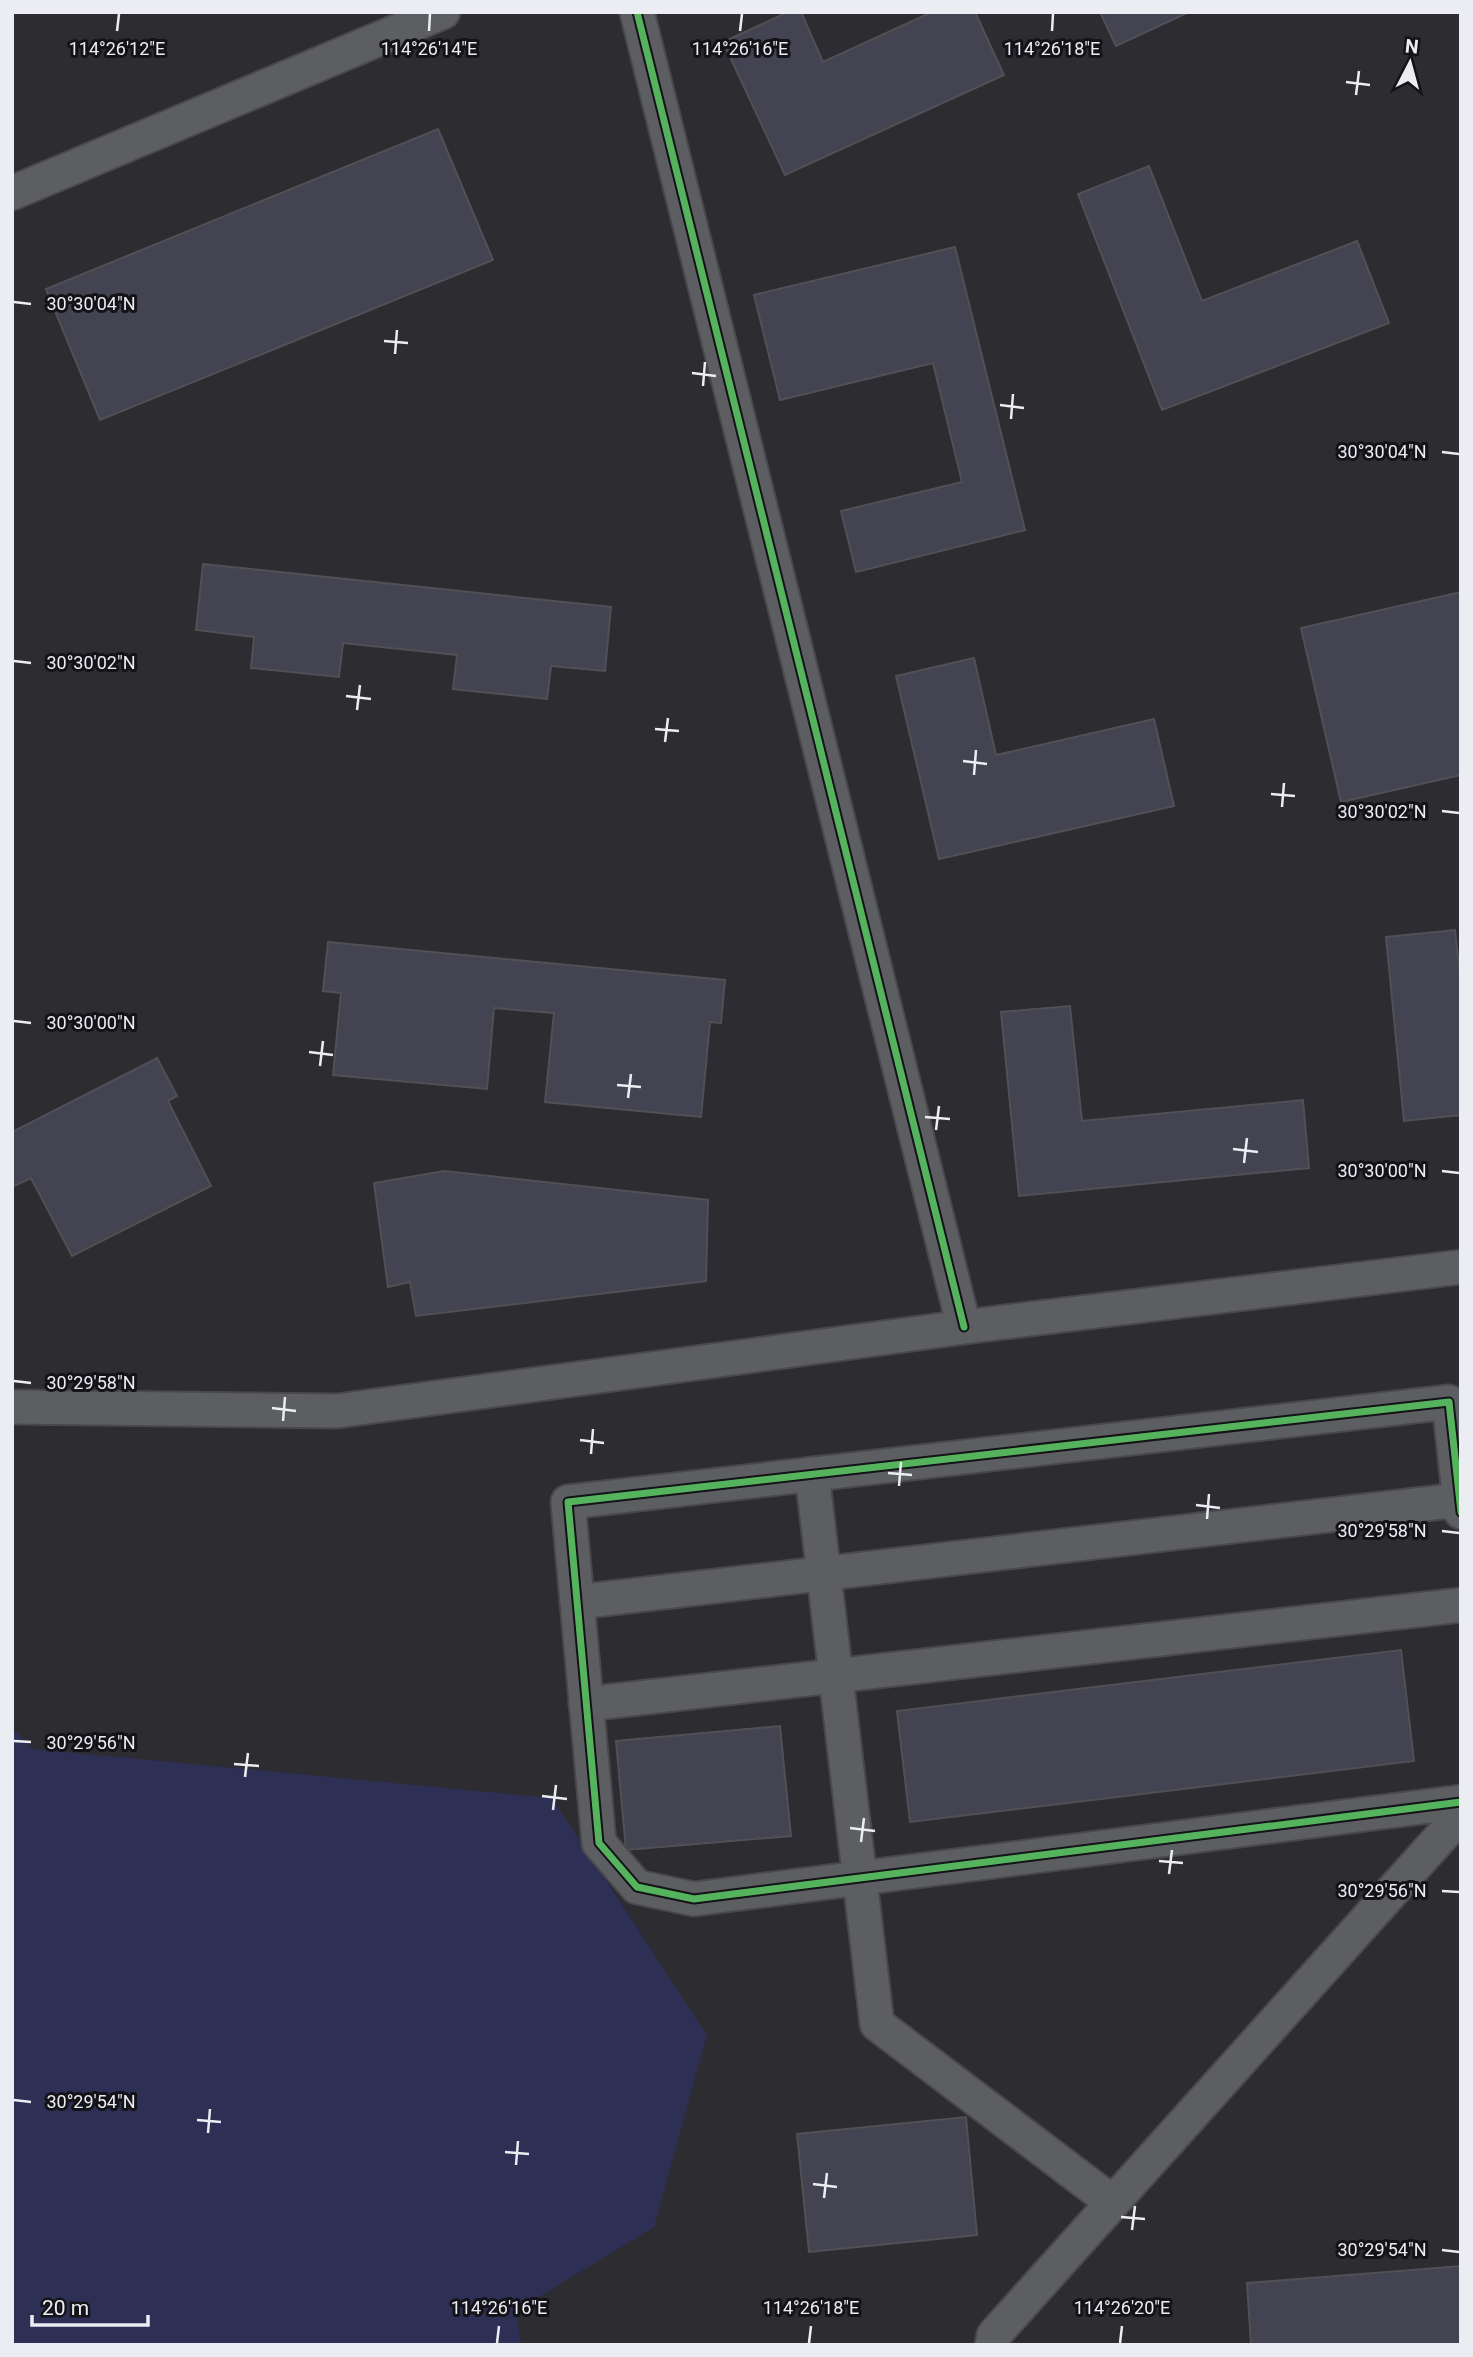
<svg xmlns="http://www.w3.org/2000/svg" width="1473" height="2357" font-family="Roboto,sans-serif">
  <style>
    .green { fill: #2e2f55 }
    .building { fill: #434351; stroke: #505055; stroke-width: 2 }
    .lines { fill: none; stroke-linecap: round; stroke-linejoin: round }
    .street-casing { stroke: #48484d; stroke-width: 37 }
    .street { stroke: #5d5e62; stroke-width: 33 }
    .cycleway-casing { stroke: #131318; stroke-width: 11 }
    .cycleway { stroke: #56b35d; stroke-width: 7 }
    .ticks { fill: none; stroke: #ebedf3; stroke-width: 2.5 }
    .ticks-label { font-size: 18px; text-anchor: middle; fill: #ebedf3; stroke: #131318; stroke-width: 6; stroke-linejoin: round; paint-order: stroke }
  </style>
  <rect width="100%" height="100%" fill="#2c2c31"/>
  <path class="green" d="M12 1728 33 1749 552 1798 707 2035 654 2227 516 2311 521 2345H12Z"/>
  <g class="building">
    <path d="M788 12H801L823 62 932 12H975L1004 75 785 175 723 42Z"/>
    <path d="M1100 12H1189L1116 46Z"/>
    <path d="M438 129 493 260 100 420 46 289Z"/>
    <path d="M1149 166 1202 301 1357 241 1389 323 1162 410 1078 194Z"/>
    <path d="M955 247 1025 530 856 572 841 511 962 482 933 363 780 400 754 295Z"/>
    <path d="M203 564 611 607 605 671 551 666 547 699 453 689 457 655 343 643 339 677 251 668 254 637 196 630Z"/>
    <path d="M1461 592V775L1341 802 1301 628Z"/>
    <path d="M974 658 996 755 1154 719 1174 806 939 859 896 676Z"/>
    <path d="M1455 930 1461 984V1115L1404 1121 1386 937Z"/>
    <path d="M328 942 725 980 721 1023 710 1022 701 1117 545 1102 554 1013 494 1008 487 1089 333 1075 341 993 323 991Z"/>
    <path d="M1070 1006 1082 1121 1303 1100 1309 1168 1019 1196 1001 1012Z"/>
    <path d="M157 1058 177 1096 168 1101 211 1186 72 1256 31 1178 12 1187V1132Z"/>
    <path d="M444 1171 708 1200 706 1281 416 1316 410 1282 388 1287 374 1183Z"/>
    <path d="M1401 1650 1414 1761 910 1822 897 1711Z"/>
    <path d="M780 1726 791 1836 626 1850 616 1741Z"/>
    <path d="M966 2117 977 2235 809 2252 797 2134Z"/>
    <path d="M1461 2266V2345H1251L1247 2283Z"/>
  </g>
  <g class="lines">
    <g class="street-casing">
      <g id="street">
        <path d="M637 12 964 1327"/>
        <path d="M12 193 443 12"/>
        <path d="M12 1407 337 1411 964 1327 1461 1267"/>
        <path d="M812 1474 877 2024 1112 2202"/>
        <path d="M1461 1512 1449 1402 568 1502 599 1843 637 1887 694 1899 1461 1802"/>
        <path d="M577 1602 1459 1500"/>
        <path d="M586 1704 1461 1605"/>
        <path d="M992 2345 994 2335 1458 1818 1461 1812"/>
      </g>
    </g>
    <use href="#street" class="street"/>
    <g class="cycleway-casing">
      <g id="cycleway">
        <path d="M637 12 964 1327"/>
        <path d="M1461 1512 1449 1402 568 1502 599 1843 637 1887 694 1899 1461 1802"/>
      </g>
    </g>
    <use href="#cycleway" class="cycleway"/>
  </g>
  <path class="ticks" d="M117 31 119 14M429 31 430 14M740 31 742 14M1052 31 1053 14M1346 82 1370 85M1356 95 1359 71M14 302 31 304M384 341 408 343M395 354 397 330M692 373 716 376M703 386 705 362M1000 405 1024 408M1011 419 1013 394M1442 452 1459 454M14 661 31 663M346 696 371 699M357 710 360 685M655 729 679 731M665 742 668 718M963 761 987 764M974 775 976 750M1271 794 1295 796M1282 807 1284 783M1442 811 1459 813M14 1021 31 1023M309 1052 333 1055M320 1066 323 1041M617 1085 641 1087M628 1098 631 1074M925 1117 950 1119M936 1130 939 1106M1233 1149 1258 1152M1244 1163 1247 1138M1442 1171 1459 1173M14 1381 31 1383M272 1408 296 1411M283 1421 285 1397M580 1440 604 1443M591 1454 593 1429M888 1473 912 1475M899 1486 901 1462M1196 1505 1220 1508M1207 1519 1209 1494M1442 1531 1459 1533M14 1741 31 1742M234 1764 259 1766M245 1777 248 1753M542 1796 567 1799M553 1810 556 1785M850 1828 875 1831M861 1842 864 1818M1159 1861 1183 1863M1169 1874 1172 1850M1442 1891 1459 1892M14 2100 31 2102M197 2120 221 2122M208 2133 210 2109M505 2152 529 2154M516 2165 518 2141M813 2184 837 2187M824 2198 827 2173M1121 2217 1145 2219M1132 2230 1135 2206M1442 2250 1459 2252M497 2343 499 2326M809 2343 811 2326M1120 2343 1122 2326"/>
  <g class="ticks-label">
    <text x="117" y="55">114°26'12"E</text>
    <text x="429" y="55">114°26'14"E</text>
    <text x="740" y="55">114°26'16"E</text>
    <text x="1052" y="55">114°26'18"E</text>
    <text x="91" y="310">30°30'04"N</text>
    <text x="1382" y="458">30°30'04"N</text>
    <text x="91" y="669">30°30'02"N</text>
    <text x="1382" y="818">30°30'02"N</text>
    <text x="91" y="1029">30°30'00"N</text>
    <text x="1382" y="1177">30°30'00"N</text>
    <text x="91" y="1389">30°29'58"N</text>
    <text x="1382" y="1537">30°29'58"N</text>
    <text x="91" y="1749">30°29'56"N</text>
    <text x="1382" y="1897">30°29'56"N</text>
    <text x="91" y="2108">30°29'54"N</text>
    <text x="1382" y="2256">30°29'54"N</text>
    <text x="499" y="2314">114°26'16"E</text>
    <text x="811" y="2314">114°26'18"E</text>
    <text x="1122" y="2314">114°26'20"E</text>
  </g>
  <rect width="1473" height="2357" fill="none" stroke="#ebedf3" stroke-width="28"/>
  <g transform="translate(1410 63) rotate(6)" stroke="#131318" stroke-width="5" paint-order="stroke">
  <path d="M0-5L12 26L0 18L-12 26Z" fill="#ebedf3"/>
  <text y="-10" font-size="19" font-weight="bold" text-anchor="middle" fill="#ebedf3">N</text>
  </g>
  <path d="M32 2315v10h116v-10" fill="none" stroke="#ebedf3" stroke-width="3.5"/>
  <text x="42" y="2315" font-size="21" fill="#ebedf3" stroke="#131318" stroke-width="5" paint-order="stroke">20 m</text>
</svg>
